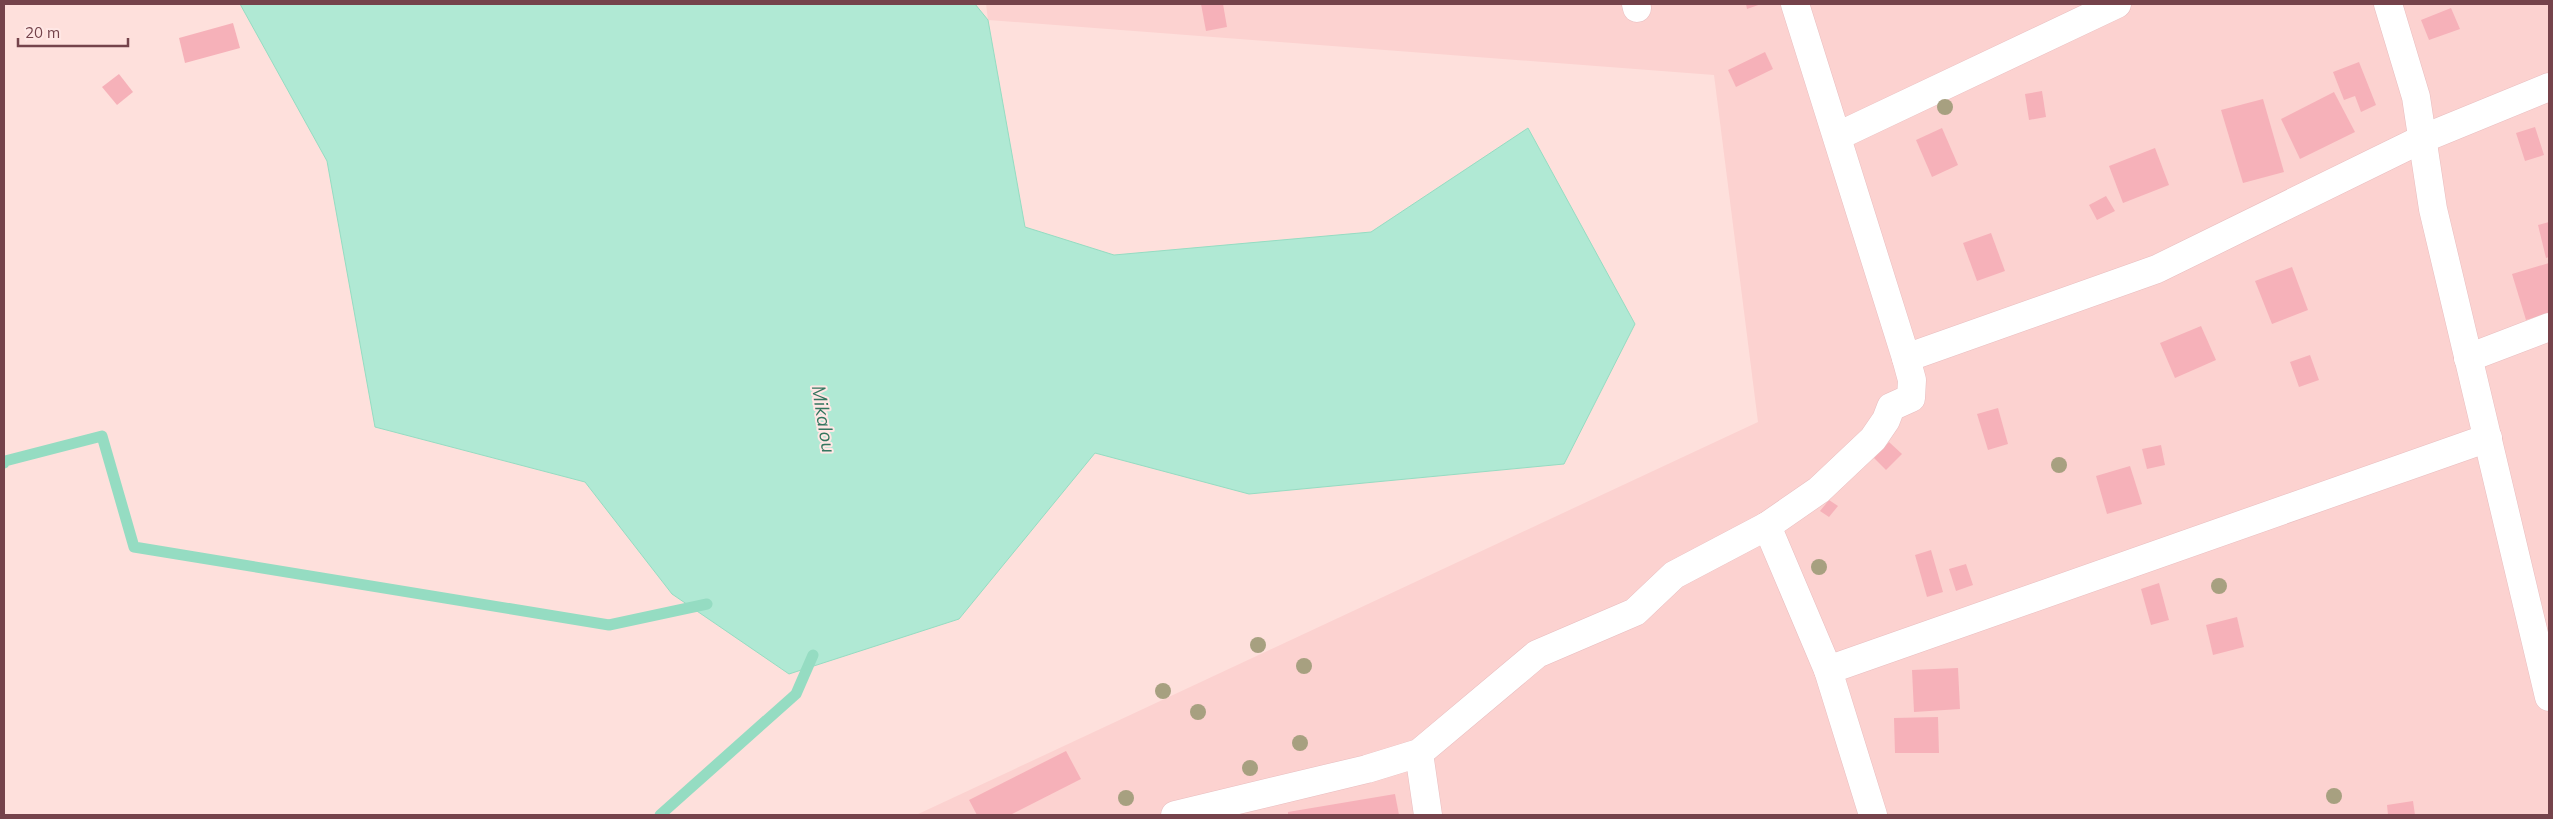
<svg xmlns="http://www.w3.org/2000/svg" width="2553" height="819" font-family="Mulish,sans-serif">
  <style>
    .residential { fill: #fcd2d0 }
    .water { fill: #b0e9d4; stroke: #95dcc2 }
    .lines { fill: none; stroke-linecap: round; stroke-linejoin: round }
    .stream { stroke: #95dcc2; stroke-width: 11 }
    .building { fill: #f6b1b9 }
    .minor-casing { stroke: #e8bdbf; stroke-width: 29 }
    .minor { stroke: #fff; stroke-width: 28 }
    .tree { fill: #a7a080 }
    .labels { text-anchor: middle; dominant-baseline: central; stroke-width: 4; stroke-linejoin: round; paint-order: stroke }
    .water-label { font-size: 19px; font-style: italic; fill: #34765f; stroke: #ffe7e5 }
  </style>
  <rect width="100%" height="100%" fill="#fee0dc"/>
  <path class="residential" d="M986 4H2549V815H916L1758 422 1714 75 988 20Z"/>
  <path class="water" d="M240 4H975L988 20 1025 227 1114 255 1371 232 1528 128 1635 324 1564 464 1249 494 1095 453 959 619 789 674 672 594 585 482 375 427 327 161Z"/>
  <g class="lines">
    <g class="stream">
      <path d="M4 463 5 461 102 436 134 547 609 625 707 604"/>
      <path d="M660 815 796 694 813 655"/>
    </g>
  </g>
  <g class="building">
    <path d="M1201 4H1223L1227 27 1206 31Z"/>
    <path d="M1746 4H1761L1747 9Z"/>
    <path d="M2451 8 2460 29 2429 40 2421 20Z"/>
    <path d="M233 23 240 48 185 63 179 38Z"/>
    <path d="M1765 52 1773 69 1736 87 1728 70Z"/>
    <path d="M2359 62 2376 105 2361 112 2355 96 2344 100 2333 72Z"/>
    <path d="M119 74 133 92 117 105 102 87Z"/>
    <path d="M2042 91 2046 117 2029 120 2025 94Z"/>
    <path d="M2334 92 2355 132 2300 159 2281 119Z"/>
    <path d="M2263 99 2284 172 2243 183 2221 110Z"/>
    <path d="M2535 127 2544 155 2525 161 2516 133Z"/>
    <path d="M1942 128 1958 165 1932 177 1916 140Z"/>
    <path d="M2155 148 2169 185 2123 203 2109 166Z"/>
    <path d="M2106 196 2115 211 2097 220 2089 205Z"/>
    <path d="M2549 222V257L2546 258 2538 225Z"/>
    <path d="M1991 233 2005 271 1977 281 1963 243Z"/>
    <path d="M2549 263V313L2526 320 2512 274Z"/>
    <path d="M2292 267 2308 310 2272 324 2255 281Z"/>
    <path d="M2201 326 2216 360 2175 378 2160 343Z"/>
    <path d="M2310 355 2319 380 2299 387 2290 362Z"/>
    <path d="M1998 408 2008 444 1988 450 1977 414Z"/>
    <path d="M1889 442 1902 454 1886 470 1874 458Z"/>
    <path d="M2161 445 2165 465 2147 469 2142 449Z"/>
    <path d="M2130 466 2142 504 2107 514 2096 476Z"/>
    <path d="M1829 500 1838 506 1829 517 1820 511Z"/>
    <path d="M1931 550 1943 592 1927 597 1915 555Z"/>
    <path d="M1966 564 1973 585 1956 591 1949 569Z"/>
    <path d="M2159 583 2169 620 2151 625 2141 589Z"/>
    <path d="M2237 617 2244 647 2213 655 2206 625Z"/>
    <path d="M1958 668 1960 709 1914 712 1912 670Z"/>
    <path d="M1938 717 1939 753H1895L1894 718Z"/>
    <path d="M1066 751 1081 779 1010 815H977L969 800Z"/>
    <path d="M1395 794 1399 815H1288V812Z"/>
    <path d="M2413 801 2415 815H2388L2387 805Z"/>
  </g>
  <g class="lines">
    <g class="minor-casing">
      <g id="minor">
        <path d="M1636 4 1637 8"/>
        <path d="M2388 4 2416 97 2433 209 2549 697"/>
        <path d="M1838 136 2117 4"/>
        <path d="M1906 358 2157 269 2422 139 2549 87"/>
        <path d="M2468 358 2549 327"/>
        <path d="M1767 526 1828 670 1873 815"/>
        <path d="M1828 670 2488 438"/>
        <path d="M1419 753 1428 815"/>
        <path d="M1175 815 1367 769 1419 753 1537 654 1635 612 1674 575 1767 526 1819 490 1873 439 1886 420 1891 407 1911 398 1912 380 1906 358 1795 4"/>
      </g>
    </g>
    <use href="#minor" class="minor"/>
  </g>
  <g class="tree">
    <circle cx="1945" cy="107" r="8"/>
    <circle cx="2059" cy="465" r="8"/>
    <circle cx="1819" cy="567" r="8"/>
    <circle cx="2219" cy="586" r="8"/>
    <circle cx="1258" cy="645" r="8"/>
    <circle cx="1304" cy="666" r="8"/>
    <circle cx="1163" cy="691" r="8"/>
    <circle cx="1198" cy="712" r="8"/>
    <circle cx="1300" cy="743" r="8"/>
    <circle cx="1250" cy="768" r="8"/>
    <circle cx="2334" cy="796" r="8"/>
    <circle cx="1126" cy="798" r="8"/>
  </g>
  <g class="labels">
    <g class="water-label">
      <text transform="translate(824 419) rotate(81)">Mikalou</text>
    </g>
  </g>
  <rect width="2553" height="819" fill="none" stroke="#75434b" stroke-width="10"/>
  <path d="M18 38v8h110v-8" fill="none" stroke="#75434b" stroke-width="2.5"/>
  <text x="25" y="38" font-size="15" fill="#75434b" stroke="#ffe7e5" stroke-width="4" paint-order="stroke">20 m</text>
</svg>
